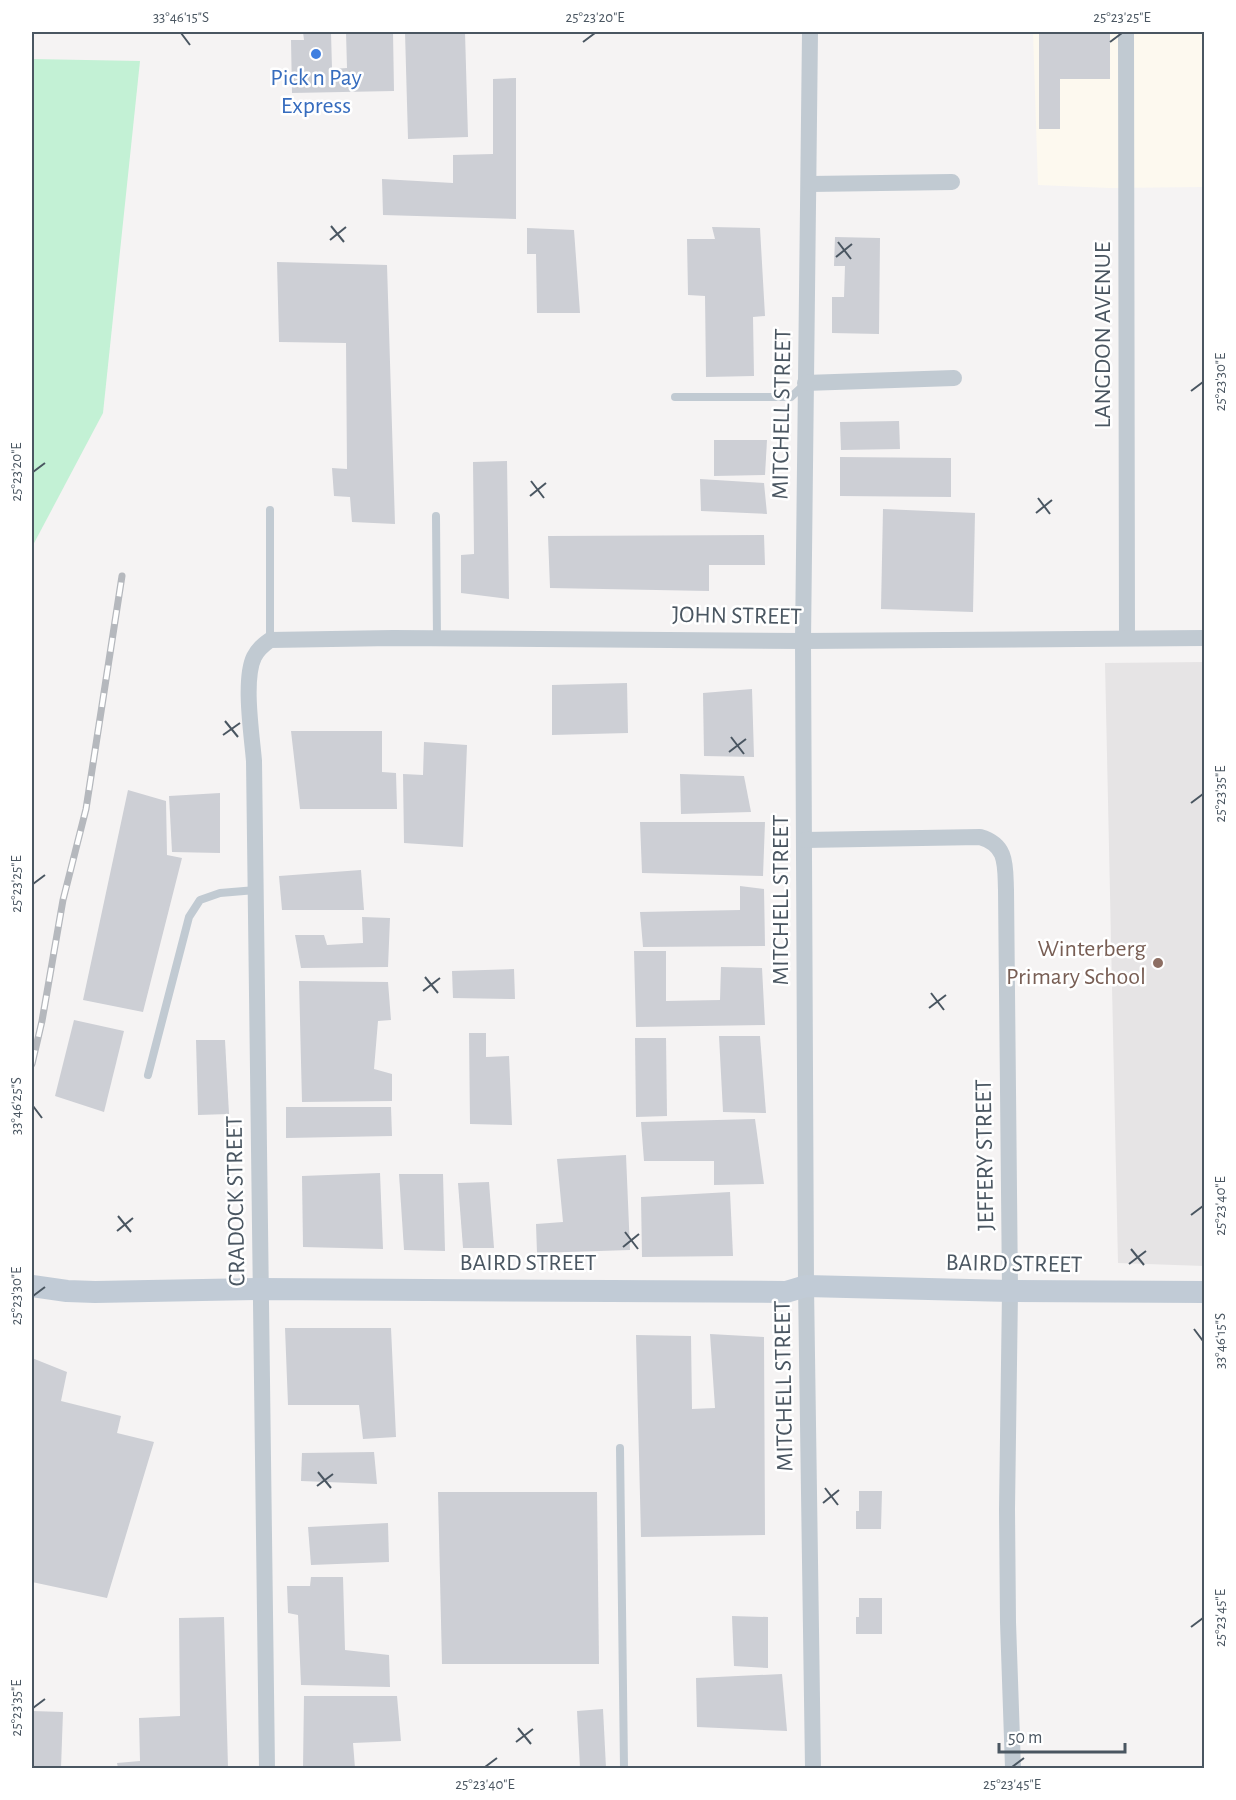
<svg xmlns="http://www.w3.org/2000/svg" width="1236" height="1800" font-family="'Alegreya Sans',sans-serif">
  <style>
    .commercial { fill: #fdf9ef }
    .education { fill: #e6e4e5 }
    .green { fill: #c3f1d5 }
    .building { fill: #cdcfd5 }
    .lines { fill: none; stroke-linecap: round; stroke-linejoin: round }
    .lane { stroke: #c1cad2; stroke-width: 8 }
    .street { stroke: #c1cad2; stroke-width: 16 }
    .secondary { stroke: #c1cbd6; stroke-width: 22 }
    .rail-casing { stroke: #b5b8bd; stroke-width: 7 }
    .rail { stroke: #fff; stroke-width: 4.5; stroke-dasharray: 14; stroke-linecap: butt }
    .ticks { fill: none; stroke: #4a5661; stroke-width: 2 }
    .shop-dot { fill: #3f7fe0; stroke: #fff; stroke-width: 2 }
    .education-dot { fill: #8d6e63; stroke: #fff; stroke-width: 2 }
    .labels { text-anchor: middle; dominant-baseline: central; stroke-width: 5; stroke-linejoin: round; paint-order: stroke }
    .shop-label { font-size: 24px; fill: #366cbe; stroke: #fff }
    .street-label { font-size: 24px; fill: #4a5661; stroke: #fff }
    .education-label { font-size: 24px; fill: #785e54; stroke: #fff; text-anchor: end }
    .neatline { fill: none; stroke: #4a5661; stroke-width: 2 }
    .ticks-label { font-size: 15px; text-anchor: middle; fill: #4a5661 }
  </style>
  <rect width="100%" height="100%" fill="#f5f3f3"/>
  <path class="commercial" d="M1033 32H1204V187L1110 188 1038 185Z"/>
  <path class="education" d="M1204 662V1266L1118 1263 1105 663Z"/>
  <path class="green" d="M32 59 140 61 103 413 32 547Z"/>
  <g class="building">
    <path d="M303 32H331L332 69 347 68 346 32H393L394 91 292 93 291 40H304Z"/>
    <path d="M405 32H465L468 137 408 139Z"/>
    <path d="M1039 32H1110V79H1060V129H1039Z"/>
    <path d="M516 78V219L383 215 382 179 453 183V155L493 154V79Z"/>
    <path d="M712 227 760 228 765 316 753 317 754 376 706 377 705 296 688 295 687 239H715Z"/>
    <path d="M527 228 574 230 580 313H537L536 254H527Z"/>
    <path d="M835 237 880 238 879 334 832 333V297H844L845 266H834Z"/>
    <path d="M277 262 387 265 395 524 352 522 350 497 334 496 332 468 347 469 346 343 279 342Z"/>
    <path d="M899 421 900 449 841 450 840 422Z"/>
    <path d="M714 440H767L765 475 714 476Z"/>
    <path d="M840 457 951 458V497L840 496Z"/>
    <path d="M507 461 509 599 461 593V555L474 554 473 462Z"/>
    <path d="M700 479 764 483 767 514 701 511Z"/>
    <path d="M883 509 975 513 973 612 881 609Z"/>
    <path d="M764 535 765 565H709V591L550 588 548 536Z"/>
    <path d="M627 683 628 733 552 735V685Z"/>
    <path d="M752 689 754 757 704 756 703 693Z"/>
    <path d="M291 731H382V772L396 773 397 809H300Z"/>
    <path d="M424 742 467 745 463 847 404 843 403 774 423 775Z"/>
    <path d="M680 774 744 776 751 812 681 814Z"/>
    <path d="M128 790 166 801 167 855 182 858 143 1012 83 1000Z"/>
    <path d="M220 793V853L172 852 169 796Z"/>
    <path d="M640 822H765L763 876 642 873Z"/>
    <path d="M361 870 364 910H282L279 876Z"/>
    <path d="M740 886 764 889 765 946 643 947 640 912 740 910Z"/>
    <path d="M362 917 390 918 388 967 301 968 295 935H324L327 945 363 943Z"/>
    <path d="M634 951H666V1001L720 1000 721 967 762 968 765 1025 636 1027Z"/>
    <path d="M514 969 515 999 453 998 452 971Z"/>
    <path d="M299 981 388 982 391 1020 378 1021 374 1069 392 1074V1101L302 1102Z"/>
    <path d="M74 1020 124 1031 104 1112 55 1096Z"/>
    <path d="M469 1033H486V1057L509 1056 512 1125 470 1124Z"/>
    <path d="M719 1036H760L766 1113 723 1112Z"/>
    <path d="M635 1038H666L667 1116 636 1117Z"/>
    <path d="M196 1040H225L229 1114 198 1115Z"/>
    <path d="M286 1107H391L392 1136 286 1138Z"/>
    <path d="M755 1119 764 1184 714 1185V1161H644L641 1122Z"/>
    <path d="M626 1155 630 1250 537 1253 536 1224 563 1222 557 1159Z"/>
    <path d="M380 1173 383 1249 303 1247 302 1176Z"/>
    <path d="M399 1174H443L445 1251 404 1250Z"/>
    <path d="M489 1182 494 1248H463L458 1183Z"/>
    <path d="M730 1192 733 1256 642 1257 641 1197Z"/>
    <path d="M285 1328H391L396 1437 363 1439 359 1405H288Z"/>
    <path d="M710 1334 764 1337 765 1535 641 1537 636 1335 691 1336 692 1409 715 1408Z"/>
    <path d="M32 1358 67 1372 61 1401 121 1416 117 1433 154 1442 107 1598 32 1582Z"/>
    <path d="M374 1452 377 1484 301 1481 302 1453Z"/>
    <path d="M859 1491H882L881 1529H856V1511H859Z"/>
    <path d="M438 1492H597L599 1664H442Z"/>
    <path d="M388 1523 389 1562 311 1565 308 1527Z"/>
    <path d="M311 1577H343L345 1650 389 1655 390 1687 301 1685 298 1615 288 1613 287 1586H310Z"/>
    <path d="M859 1598H882V1634H856V1617H859Z"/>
    <path d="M732 1616 768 1617V1668L734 1666Z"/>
    <path d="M224 1617 228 1768H118L117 1763 140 1761 139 1718 180 1716 179 1618Z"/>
    <path d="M782 1674 787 1731 697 1727 696 1678Z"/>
    <path d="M304 1696H397L401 1741 353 1743 355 1768H303Z"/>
    <path d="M603 1709 606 1768H580L577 1711Z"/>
    <path d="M32 1711 63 1712 61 1768H32Z"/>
  </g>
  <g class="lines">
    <g class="lane">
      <path d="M675 397H791L805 384"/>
      <path d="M436 516 437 639"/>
      <path d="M270 640V510"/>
      <path d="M148 1075 189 917 200 900 220 893 256 890"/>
      <path d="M620 1448 624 1768"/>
    </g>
    <g class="street">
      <path d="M810 32 803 641 806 1286 813 1768"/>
      <path d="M1126 32 1127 638"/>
      <path d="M810 184 952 182"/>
      <path d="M805 383 954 378"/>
      <path d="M805 840 980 837C1008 845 1005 866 1006 890L1010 1291 1007 1509 1008 1622 1013 1768"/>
      <path d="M267 1768 254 761C252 736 243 680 254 657 258 649 263 645 270 640L393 638 803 641 1204 638"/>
    </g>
    <path class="secondary" d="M32 1286 67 1291 95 1292 261 1289 786 1292 806 1286 1010 1291 1204 1292"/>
    <g class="rail-casing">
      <path id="rail" d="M32 1064 42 1021 63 900 86 809 122 576"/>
    </g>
    <use href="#rail" class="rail"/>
  </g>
  <path class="ticks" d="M181 33 190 45M583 42 595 33M1110 42 1122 33M331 226 344 242M330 240 346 227M838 242 851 259M836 257 852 244M1191 391 1203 382M33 472 45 463M531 481 544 498M530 496 546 483M1038 498 1050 514M1036 513 1052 500M225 721 238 737M223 735 240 723M731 737 744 754M729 752 746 739M1191 803 1203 794M33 884 45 875M425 977 438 993M423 991 440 978M931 993 944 1010M929 1008 946 995M33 1106 42 1118M1191 1215 1203 1206M118 1216 131 1232M117 1231 133 1218M625 1232 638 1249M623 1247 639 1234M1131 1249 1144 1265M1129 1264 1146 1251M33 1296 45 1287M1194 1329 1203 1341M318 1472 331 1488M317 1486 333 1474M825 1488 838 1505M823 1503 839 1490M1191 1627 1203 1618M33 1708 45 1699M518 1728 531 1744M516 1742 533 1729M485 1767 497 1758M1012 1767 1024 1758"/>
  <circle class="shop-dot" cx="316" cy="54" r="6"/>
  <circle class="education-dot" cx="1158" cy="963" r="6"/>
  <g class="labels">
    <g class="shop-label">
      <text x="316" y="78">Pick n Pay<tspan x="316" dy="28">Express</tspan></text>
    </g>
    <g class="street-label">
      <text transform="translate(1103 335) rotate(-90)">LANGDON AVENUE</text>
      <text transform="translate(782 414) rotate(-89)">MITCHELL STREET</text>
      <text transform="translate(737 616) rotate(1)">JOHN STREET</text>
      <text transform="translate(781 900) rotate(-90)">MITCHELL STREET</text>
      <text transform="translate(985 1155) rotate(-91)">JEFFERY STREET</text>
      <text transform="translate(236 1201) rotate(-91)">CRADOCK STREET</text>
      <text x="528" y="1263">BAIRD STREET</text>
      <text transform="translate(1014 1264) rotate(1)">BAIRD STREET</text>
      <text transform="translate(784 1386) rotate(-91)">MITCHELL STREET</text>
    </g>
    <g class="education-label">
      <text x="1146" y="949">Winterberg<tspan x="1146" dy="28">Primary School</tspan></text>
    </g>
  </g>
  <rect width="1236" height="1800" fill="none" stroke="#ffffff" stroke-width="66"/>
  <path d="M999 1743v9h126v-9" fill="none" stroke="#4a5661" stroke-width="3"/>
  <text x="1008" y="1743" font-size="18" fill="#4a5661" stroke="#ffffff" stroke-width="4.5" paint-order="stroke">50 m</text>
  <rect x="33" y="33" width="1170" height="1734" class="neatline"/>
  <g class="ticks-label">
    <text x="181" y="22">33°46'15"S</text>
    <text x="595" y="22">25°23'20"E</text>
    <text x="1122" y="22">25°23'25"E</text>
    <text transform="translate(1220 382) rotate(-90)" y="5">25°23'30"E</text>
    <text transform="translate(16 472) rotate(-90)" y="5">25°23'20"E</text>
    <text transform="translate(1220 794) rotate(-90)" y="5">25°23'35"E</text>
    <text transform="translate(16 884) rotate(-90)" y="5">25°23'25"E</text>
    <text transform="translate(16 1106) rotate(-90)" y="5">33°46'25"S</text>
    <text transform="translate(1220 1206) rotate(-90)" y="5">25°23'40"E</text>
    <text transform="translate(16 1296) rotate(-90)" y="5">25°23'30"E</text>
    <text transform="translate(1220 1341) rotate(-90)" y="5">33°46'15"S</text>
    <text transform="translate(1220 1618) rotate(-90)" y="5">25°23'45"E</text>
    <text transform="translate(16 1708) rotate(-90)" y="5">25°23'35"E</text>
    <text x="485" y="1789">25°23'40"E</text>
    <text x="1012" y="1789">25°23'45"E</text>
  </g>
</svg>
